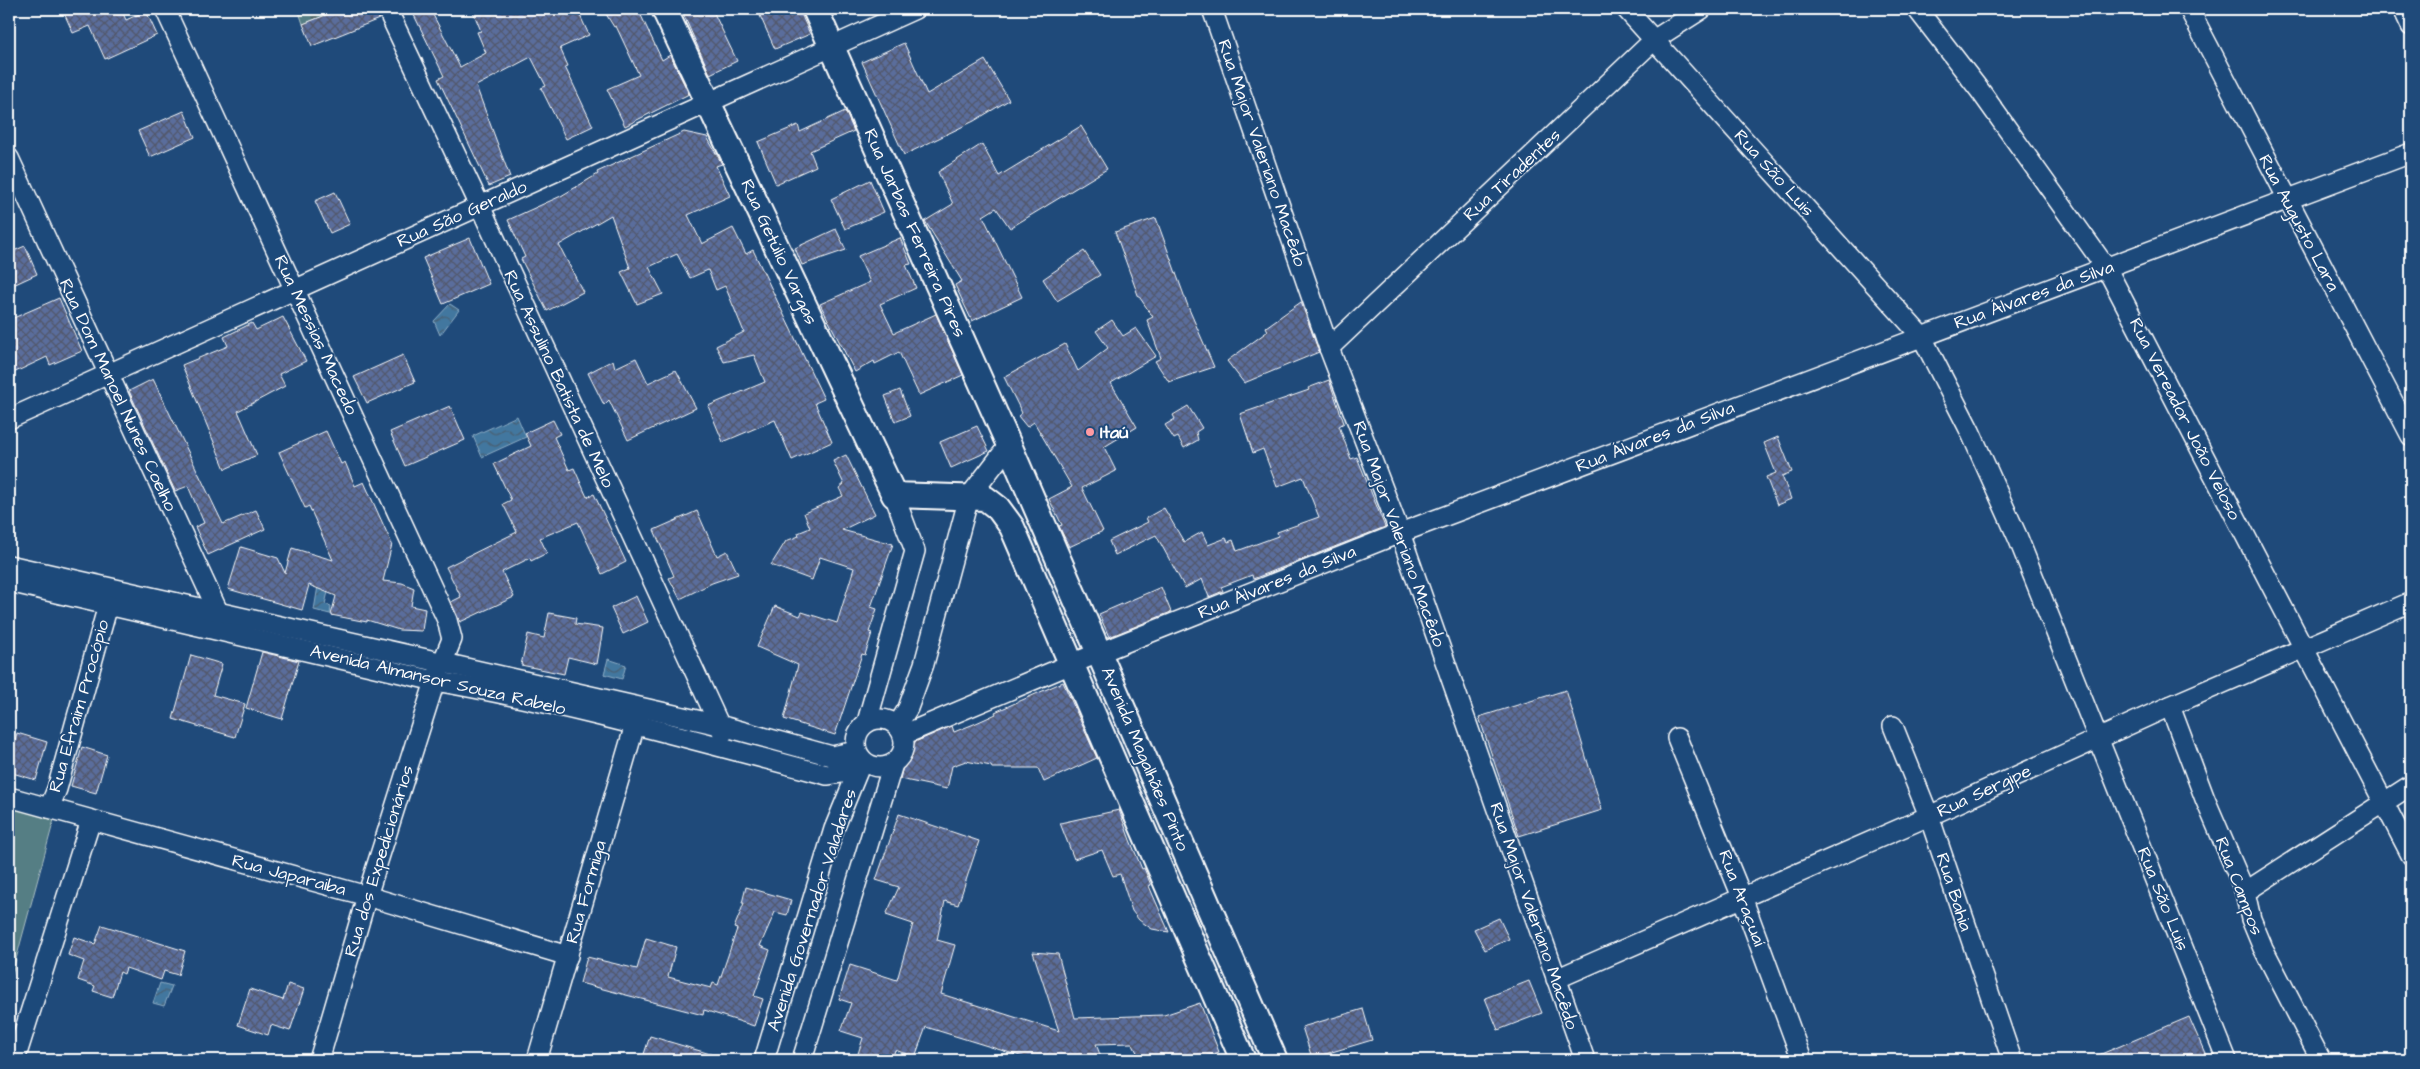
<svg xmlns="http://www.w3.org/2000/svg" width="2420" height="1069" font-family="'Architects Daughter',sans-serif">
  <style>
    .cemetery { fill: url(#cemetery-stones); stroke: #aabec2 }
    .green { fill: #557e84; stroke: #aabec2 }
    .water { fill: url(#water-waves); stroke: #8eadc5 }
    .building { fill: url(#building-cross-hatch); stroke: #fff }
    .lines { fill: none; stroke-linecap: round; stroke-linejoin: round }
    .minor-casing { stroke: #fff; stroke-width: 22 }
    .major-casing { stroke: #fff; stroke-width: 28 }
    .minor { stroke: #1f4a7a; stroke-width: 19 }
    .major { stroke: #1f4a7a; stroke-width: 24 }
    .poi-dot { fill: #ff9aa2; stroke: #1f4a7a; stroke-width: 2 }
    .labels { text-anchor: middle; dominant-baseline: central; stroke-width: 4; stroke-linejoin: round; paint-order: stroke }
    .street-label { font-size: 18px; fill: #fff; stroke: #1f4a7a }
    .poi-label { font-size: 18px; font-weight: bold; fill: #fff; stroke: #1f4a7a; text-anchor: start }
  </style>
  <defs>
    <pattern id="cemetery-stones" width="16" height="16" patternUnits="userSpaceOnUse" patternTransform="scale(1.25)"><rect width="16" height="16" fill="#557e84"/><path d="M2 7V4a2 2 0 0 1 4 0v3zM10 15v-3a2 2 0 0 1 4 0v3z" fill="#506568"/></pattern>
    <pattern id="water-waves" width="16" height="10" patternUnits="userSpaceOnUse" patternTransform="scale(1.25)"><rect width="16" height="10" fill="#42779f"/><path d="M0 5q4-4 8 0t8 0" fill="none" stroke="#485f71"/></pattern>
    <pattern id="building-cross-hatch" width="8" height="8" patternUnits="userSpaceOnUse" patternTransform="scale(1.25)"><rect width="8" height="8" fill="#5a6d9c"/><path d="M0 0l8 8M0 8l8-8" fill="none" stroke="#52596c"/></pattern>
  </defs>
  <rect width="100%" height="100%" fill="#1f4a7a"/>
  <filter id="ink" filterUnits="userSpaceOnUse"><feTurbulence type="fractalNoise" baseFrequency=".02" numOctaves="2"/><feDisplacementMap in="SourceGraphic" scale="10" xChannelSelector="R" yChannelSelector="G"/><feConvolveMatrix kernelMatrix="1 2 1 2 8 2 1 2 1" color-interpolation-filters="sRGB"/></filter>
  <g filter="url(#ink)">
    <path class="cemetery" d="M298 9H341L303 24Z"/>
    <path class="green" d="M9 804 55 816 9 985Z"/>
    <g class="water">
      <path d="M450 304 459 310 440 335 434 321Z"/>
      <path d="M517 416 526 437 482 457 473 436Z"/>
      <path d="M318 586 329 588 325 604 331 606 330 614 314 610Z"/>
      <path d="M608 659 626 665 622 679 604 674Z"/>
      <path d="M160 983 172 986 164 1006 153 1003Z"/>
    </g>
    <g class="building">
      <path d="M74 9H121L126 20 146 11 157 35 105 59 90 26 73 33 64 13Z"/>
      <path d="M341 9H376L379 19 312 46 303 24Z"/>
      <path d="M411 9H430L460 67 486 53 477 32 481 31 472 9H577L589 35 560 48 568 66 565 67 593 126 566 139 541 88 546 86 531 57 476 86 510 177 489 186 438 79 444 76Z"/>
      <path d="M615 9H638L662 60 670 55 689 94 625 126 607 89 639 75 616 26 614 27 606 14Z"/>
      <path d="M681 9H712L737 61 710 74Z"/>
      <path d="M757 9H799L810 34 775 49Z"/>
      <path d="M904 43 927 94 985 60 1009 100 974 121 904 155 862 62Z"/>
      <path d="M184 111 195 137 150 157 138 131Z"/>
      <path d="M845 111 854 131 810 151 816 166 776 184 758 142 798 125 800 132Z"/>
      <path d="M1081 126 1107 169 1010 228 996 208 983 216 1022 297 972 321 955 285 962 281 925 221 953 204 938 172 982 144 999 176Z"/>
      <path d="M684 132 707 137 722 164 716 166 730 196 688 215 702 244 733 228 746 254 753 250 824 399 815 403 832 442 792 460 775 420 723 442 708 406 765 382 754 355 724 362 716 346 744 332 725 286 716 290 708 270 690 278 677 254 649 267 663 294 637 304 621 272 630 268 611 215 559 245 583 292 547 311 521 259 525 257 508 220 561 196 598 174 597 172Z"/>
      <path d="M870 180 884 212 845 229 831 199Z"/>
      <path d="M335 192 350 224 330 233 315 201Z"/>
      <path d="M1156 218 1189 309 1214 367 1169 382 1155 361 1161 358 1147 320 1153 317 1138 295 1115 232Z"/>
      <path d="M836 229 846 250 802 265 795 248Z"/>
      <path d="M470 238 489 284 443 304 423 258Z"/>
      <path d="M900 238 911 264 906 265 916 288 880 304 894 333 936 314 963 375 919 395 899 352 875 364 874 361 855 372 820 304 870 282 858 256Z"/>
      <path d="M25 246 37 274 9 287V253Z"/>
      <path d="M1084 251 1100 275 1057 301 1043 279Z"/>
      <path d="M59 298 82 351 50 365 47 357 9 375V320Z"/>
      <path d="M1301 302 1319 352 1244 383 1227 361 1268 331 1266 327Z"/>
      <path d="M283 317 306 361 279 374 285 386 238 411 257 455 225 469 182 365 228 346 224 337 252 323 256 330Z"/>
      <path d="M1112 320 1123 336 1136 328 1156 356 1111 383 1137 427 1104 447 1116 471 1082 488 1103 531 1069 547 1059 526 1062 525 1049 499 1072 487 1034 422 1027 427 1018 416 1022 413 1004 377 1065 344 1078 371 1108 348 1096 331Z"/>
      <path d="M403 355 415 382 367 403 354 377Z"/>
      <path d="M636 358 648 383 676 370 696 408 628 440 609 400 604 405 588 373 613 360 615 368Z"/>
      <path d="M153 379 223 524 256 510 265 529 208 555 195 527 204 523 188 486 175 491 129 391Z"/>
      <path d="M1329 380 1344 423 1339 426 1351 459 1357 457 1385 527 1253 579 1252 575 1221 587 1223 591 1209 597 1202 579 1185 588 1156 535 1115 555 1109 541 1148 522 1146 518 1164 508 1184 542 1202 532 1208 545 1226 538 1228 542 1233 540 1237 551 1278 536 1277 532 1319 517 1303 477 1277 487 1263 449 1253 453 1240 414 1309 390 1308 388Z"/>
      <path d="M900 390 910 416 895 422 885 396Z"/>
      <path d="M450 406 465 440 405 466 390 432Z"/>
      <path d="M1188 406 1202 428 1196 432 1198 440 1184 448 1178 437 1174 439 1165 425 1175 419 1173 415Z"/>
      <path d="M553 420 560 434 554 437 569 470 574 468 587 497 594 494 626 562 602 574 578 522 540 538 547 553 531 561 530 558 502 572 514 597 460 622 451 602 461 597 446 567 517 532 503 504 511 500 494 464 531 446 525 433Z"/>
      <path d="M977 426 989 451 951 468 940 442Z"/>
      <path d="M326 431 341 464 345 462 355 486 364 482 392 544 383 581 402 583 414 588 411 606 425 609 422 631 399 630 367 620V622L331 615 336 596 309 585 302 610 228 589 241 547 278 558 285 573 292 548 333 560 309 506 305 508 279 452Z"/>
      <path d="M1778 437 1792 472 1782 476 1791 499 1777 505 1766 477 1776 473 1764 443Z"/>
      <path d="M846 455 875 514 842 530 893 544 871 607 877 609 869 632 872 633 865 655 862 654 835 735 784 719 798 665 757 647 775 606 800 616 802 612 837 623 854 568 820 557 812 580 771 565 786 541 799 536 798 533 810 528 804 513 843 496 839 488 844 484 833 461Z"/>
      <path d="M697 511 717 556 727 551 738 574 712 583 680 599 669 578 674 576 654 530Z"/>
      <path d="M1161 587 1171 612 1109 637 1099 614Z"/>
      <path d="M636 596 648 622 623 634 611 608Z"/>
      <path d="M549 613 576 618 575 624 603 628 597 664 568 657 564 674 521 665 528 634 544 638Z"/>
      <path d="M262 652 299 661 282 719 246 708Z"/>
      <path d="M191 655 222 664 213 695 245 704 235 737 173 719Z"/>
      <path d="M1063 682 1097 758 1044 782 1038 768H992L991 766 966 761 952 766 947 789 900 779 908 745 952 726 954 732 974 724 996 714 995 712Z"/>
      <path d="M1566 690 1602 810 1519 836 1479 717Z"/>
      <path d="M17 733 47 742 36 780 9 772V763Z"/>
      <path d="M82 747 107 755 96 793 71 786Z"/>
      <path d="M1119 810 1130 840 1142 869 1144 868 1151 885 1149 886 1169 932 1152 929 1139 920 1132 911 1120 874 1113 876 1102 850 1074 859 1060 823Z"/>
      <path d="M899 814 979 841 958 905 945 901 937 940 955 945 941 994 1059 1031 1033 952 1058 954 1075 1018 1164 1015 1200 1003 1219 1052 1196 1060H1141L1132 1043 1096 1044 1102 1060H1033L926 1027 915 1057 895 1050 892 1060H856L863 1038 841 1031 851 1003 839 999 850 965 897 980 913 924 886 915 899 887 876 880Z"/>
      <path d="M746 887 791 900 787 915 775 912 760 946 770 950 754 996 763 999 754 1026 704 1010 703 1015 580 983 587 957 637 969 646 938 676 947 668 977 711 988 713 983 718 985 737 929 734 928 744 903H742Z"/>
      <path d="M1499 918 1509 939 1485 950 1474 929Z"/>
      <path d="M102 925 185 951 178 975 164 971 161 980 126 968 124 974 120 972 112 997 93 991 95 986 78 980 84 961 68 955 74 937 95 944Z"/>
      <path d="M1529 981 1542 1013 1498 1030 1485 998Z"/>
      <path d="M288 984 304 989 290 1031 271 1025 268 1035 238 1025 250 989 283 1000Z"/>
      <path d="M1363 1009 1372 1040 1312 1058 1302 1027Z"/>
      <path d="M2189 1017 2208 1060H2087Z"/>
      <path d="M650 1036 717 1056 716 1060H642Z"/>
    </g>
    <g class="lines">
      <g class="minor-casing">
        <g id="minor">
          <path d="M165 9 447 620 452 639 435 681 367 896 319 1060"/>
          <path d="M387 9 480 206 723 733"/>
          <path d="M1212 9 1329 348 1400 533 1585 1060"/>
          <path d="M1626 9 1922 337 1970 431 2018 538 2227 1060"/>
          <path d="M1917 9 1981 92 2107 269 2411 855"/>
          <path d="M2189 9 2411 436"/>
          <path d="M2403 9 2411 26"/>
          <path d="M9 158 222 620"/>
          <path d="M1329 348 1655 39 1702 9"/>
          <path d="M9 419 915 9"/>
          <path d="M9 565 719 725 832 756 856 751"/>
          <path d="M9 582 435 681C568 704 697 741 827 775L841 773 861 758"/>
          <path d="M2170 706 2205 799 2245 892 2251 919 2263 948 2321 1060"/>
          <circle cx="880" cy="743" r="24"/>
          <path d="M867 722 915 551 894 495"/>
          <path d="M897 726 908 708 924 664 969 497 1009 445"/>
          <path d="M1893 726 1929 816 2012 1060"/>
          <path d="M903 735 1071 664 1400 533 2411 153"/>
          <path d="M1677 738 1742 897 1802 1060"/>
          <path d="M9 797 367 896 568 956"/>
          <path d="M49 808 57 789 108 605"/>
          <path d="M2245 892 2411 785"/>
          <path d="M1556 979 1929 816 2170 706 2411 602"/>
          <path d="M15 1060 91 820"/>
          <path d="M537 1060 639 711"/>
          <path d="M764 1060 834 829 862 761"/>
          <path d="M802 1060 893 764"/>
        </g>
      </g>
      <g class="major-casing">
        <g id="major">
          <path d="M664 9 894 495 985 498 998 508 1012 527 1243 1060"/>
          <path d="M815 9 1009 445 1275 1060"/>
        </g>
      </g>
      <use href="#minor" class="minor"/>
      <use href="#major" class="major"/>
    </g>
  </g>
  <circle class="poi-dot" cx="1090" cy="432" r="5"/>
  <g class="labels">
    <g class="street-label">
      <text transform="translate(1262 153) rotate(71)">Rua Major Valeriano Macêdo</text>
      <text transform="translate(1774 173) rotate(48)">Rua São Luis</text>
      <text transform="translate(1512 175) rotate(-43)">Rua Tiradentes</text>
      <text transform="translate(462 214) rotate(-24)">Rua São Geraldo</text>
      <text transform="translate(2299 223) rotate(62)">Rua Augusto Lara</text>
      <text transform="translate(915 233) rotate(66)">Rua Jarbas Ferreira Pires</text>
      <text transform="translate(779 252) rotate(65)">Rua Getúlio Vargas</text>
      <text transform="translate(2034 295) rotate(-20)">Rua Álvares da Silva</text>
      <text transform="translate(316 335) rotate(65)">Rua Messias Macedo</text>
      <text transform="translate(559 379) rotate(65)">Rua Assulino Batista de Melo</text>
      <text transform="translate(118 395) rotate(65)">Rua Dom Manoel Nunes Coelho</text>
      <text transform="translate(2185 419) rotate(63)">Rua Vereador João Veloso</text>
      <text transform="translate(1655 437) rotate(-21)">Rua Álvares da Silva</text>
      <text transform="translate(1399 534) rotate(70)">Rua Major Valeriano Macêdo</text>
      <text transform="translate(1277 582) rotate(-22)">Rua Álvares da Silva</text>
      <text transform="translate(438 680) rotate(13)">Avenida Almansor Souza Rabelo</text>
      <text transform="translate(79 706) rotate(-74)">Rua Efraim Procópio</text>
      <text transform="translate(1145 759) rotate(67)">Avenida Magalhães Pinto</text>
      <text transform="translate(1984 791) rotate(-25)">Rua Sergipe</text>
      <text transform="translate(379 861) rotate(-73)">Rua dos Expedicionários</text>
      <text transform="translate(289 875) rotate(15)">Rua Japaraiba</text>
      <text transform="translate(2239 886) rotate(69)">Rua Campos</text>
      <text transform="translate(586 892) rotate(-74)">Rua Formiga</text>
      <text transform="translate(1954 892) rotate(72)">Rua Bahia</text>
      <text transform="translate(1742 898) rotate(69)">Rua Araçuaí</text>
      <text transform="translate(2163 899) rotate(68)">Rua São Luis</text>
      <text transform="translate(812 910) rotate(-72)">Avenida Governador Valadares</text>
      <text transform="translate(1534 916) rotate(71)">Rua Major Valeriano Macêdo</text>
    </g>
    <g class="poi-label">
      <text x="1100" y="432">Itaú</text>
    </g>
  </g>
  <rect width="2420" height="1069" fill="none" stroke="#1f4a7a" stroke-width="30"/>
  <rect x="15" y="15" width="2390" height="1039" fill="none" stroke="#fff" stroke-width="2" filter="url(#ink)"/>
</svg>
